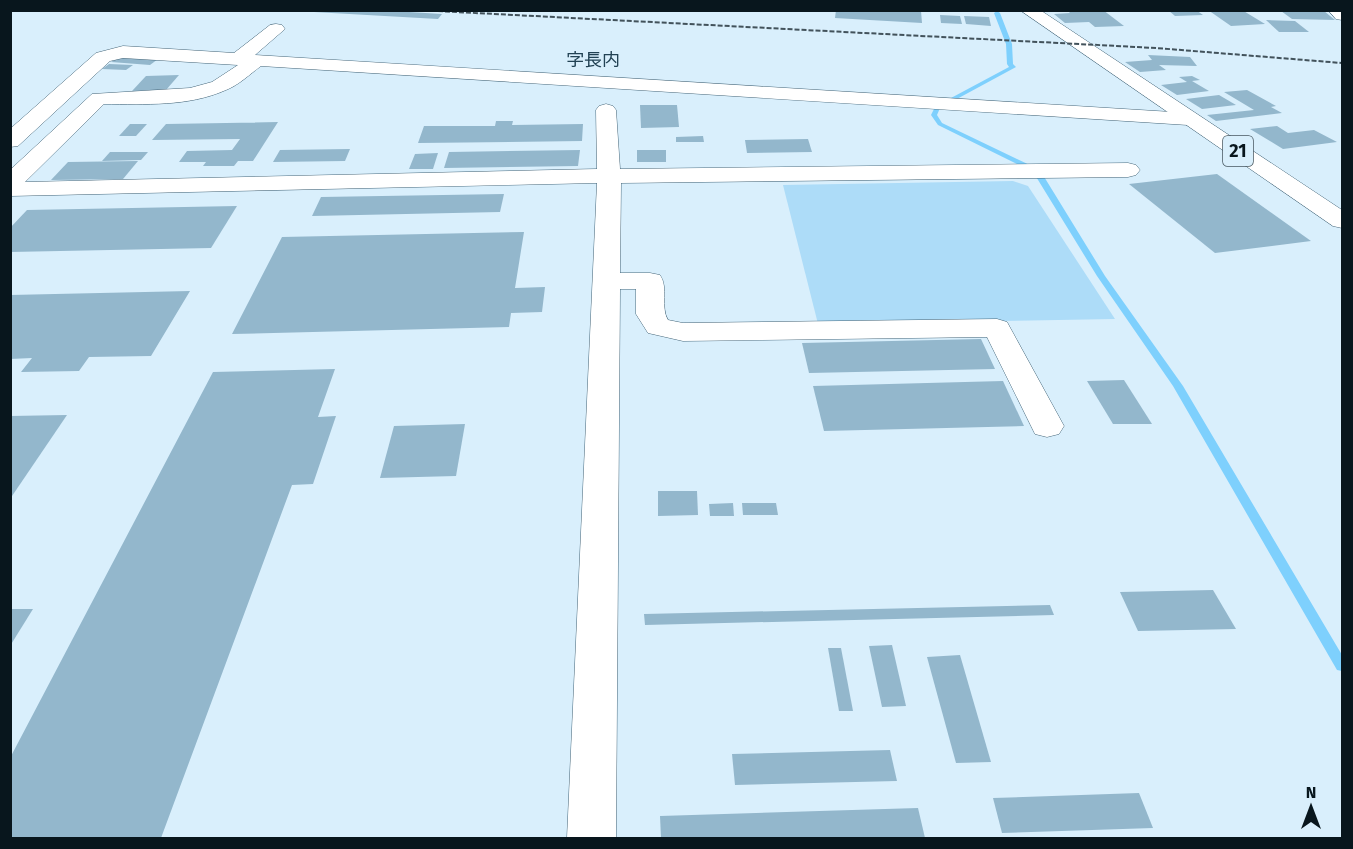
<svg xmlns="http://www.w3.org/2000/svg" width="1353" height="849" font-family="'Fira Sans','Noto Sans JP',sans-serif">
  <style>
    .green { fill: #addcf8 }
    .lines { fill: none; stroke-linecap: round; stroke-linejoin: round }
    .stream { fill: #7ed0fd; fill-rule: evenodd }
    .building { fill: #93b7cc }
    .minor-casing { stroke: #456679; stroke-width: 1 }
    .major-casing { stroke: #456679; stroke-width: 1 }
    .minor { fill: #fff; fill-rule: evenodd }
    .major { fill: #fff; fill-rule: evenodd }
    .rail { stroke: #42525b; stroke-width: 2; stroke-dasharray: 5 2; stroke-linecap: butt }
    .labels { text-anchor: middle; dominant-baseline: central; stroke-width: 5; stroke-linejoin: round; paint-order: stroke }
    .far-quarter-label { font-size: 18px; fill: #224254; stroke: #d9effc }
    .shield { fill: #d9effc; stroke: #475760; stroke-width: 1.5 }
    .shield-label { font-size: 18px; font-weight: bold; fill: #08161d }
  </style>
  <rect width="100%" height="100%" fill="#d9effc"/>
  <path class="green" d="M1013 181 1028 186 1115 319 818 324 783 185Z"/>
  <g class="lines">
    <g class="stream">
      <path d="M997 11 1000 13 1012 44 1013 64 1016 67 955 100H951V98L1009 67 1007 64 1006 44 994 13Z"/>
      <path d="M937 106 940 108 937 115 942 123 1036 168 1029 170 938 125 931 115 935 107Z"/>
      <path d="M1036 173 1043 175 1105 276 1183 386 1342 655V671L1337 670 1173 386 1097 276 1035 175Z"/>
    </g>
  </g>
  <g class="building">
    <path d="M314 10H376L442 14 438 19 314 12Z"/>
    <path d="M836 10 921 11 922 23 835 18Z"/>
    <path d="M1067 10H1103L1124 26 1095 27 1089 22 1065 23 1054 14 1070 13Z"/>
    <path d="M1168 10H1196L1203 15 1175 16Z"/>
    <path d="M1208 10H1242L1265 24 1231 26Z"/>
    <path d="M1281 11H1324L1335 20 1292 19Z"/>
    <path d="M940 15 960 16 962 24 941 23Z"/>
    <path d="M964 16 989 17 991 26 966 24Z"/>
    <path d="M1266 20 1295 21 1309 32H1279Z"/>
    <path d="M1148 55 1190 57 1197 66 1159 65 1166 70 1140 72 1125 62 1152 60Z"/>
    <path d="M120 57 158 59 150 65 111 62Z"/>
    <path d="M109 64 133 65 126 70 102 69Z"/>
    <path d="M179 75 166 90 132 91 146 76Z"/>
    <path d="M1192 76 1200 80 1192 81 1209 91 1177 95 1161 85 1187 82 1179 77Z"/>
    <path d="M1247 90 1276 106 1271 107 1282 113 1216 121 1207 115 1254 110 1224 92Z"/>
    <path d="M1219 95 1236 105 1202 109 1186 99Z"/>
    <path d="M640 105H677L679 127 641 128Z"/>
    <path d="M496 121H513L512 125 583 124 582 141 418 143 424 126H495Z"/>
    <path d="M278 122 253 161H238L234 166H203L206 162H179L187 151 232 150 240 139 152 140 166 124Z"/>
    <path d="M130 124H147L136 136H119Z"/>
    <path d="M1277 126 1288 133 1314 130 1337 142 1283 149 1250 129Z"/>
    <path d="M703 136 704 142H676V137Z"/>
    <path d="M808 139 812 152 747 153 745 140Z"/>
    <path d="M350 149 345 161 273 162 280 150Z"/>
    <path d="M580 150 578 166 444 168 449 152Z"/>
    <rect x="637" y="150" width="29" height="12"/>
    <path d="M110 152H148L141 160 102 161Z"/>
    <path d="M438 153 433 169H409L415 154Z"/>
    <path d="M138 161 123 179 51 180 68 162Z"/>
    <path d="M1217 174 1311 241 1215 253 1129 184Z"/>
    <path d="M504 194 500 212 312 216 321 197Z"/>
    <path d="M237 206 211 248 10 252V228L27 210Z"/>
    <path d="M524 232 515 288 545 287 542 312 511 313 509 327 232 334 282 237Z"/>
    <path d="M190 291 151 356 89 357 79 371 21 372 32 358 10 359V295Z"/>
    <path d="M981 339 995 369 809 373 802 343Z"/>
    <path d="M335 369 318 417 336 416 313 484 292 485 161 838H10V758L213 372Z"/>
    <path d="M1124 380 1152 424H1113L1087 381Z"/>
    <path d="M1003 381 1024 426 824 431 813 386Z"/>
    <path d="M67 415 10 499V416Z"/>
    <path d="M465 424 456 476 380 478 394 426Z"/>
    <path d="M658 491H697L698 515 658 516Z"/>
    <path d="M733 503 734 516H710L709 504Z"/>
    <path d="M742 503H776L778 515H743Z"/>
    <path d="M1213 590 1236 629 1138 631 1120 592Z"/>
    <path d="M1050 605 1054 615 645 625 644 614Z"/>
    <path d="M10 609H33L10 646Z"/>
    <path d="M892 645 906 706 882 707 869 646Z"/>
    <path d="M828 648H841L853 711H839Z"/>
    <path d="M960 655 991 762 956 763 927 657Z"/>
    <path d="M890 750 897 781 735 785 732 754Z"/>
    <path d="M1139 793 1153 828 1002 833 993 798Z"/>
    <path d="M918 808 925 838H661L660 816Z"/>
  </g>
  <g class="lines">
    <g class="minor-casing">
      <g id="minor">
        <path d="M1328 10H1342V20L1336 19Z"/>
        <path d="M276 24 282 25 285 29 255 55 1188 113 1195 115 1199 119 1195 123 1188 125 261 66C250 74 239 85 226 90 188 107 145 104 104 104L25 182 597 169 596 110 599 106 606 104 613 106 616 110 620 169 1128 163 1136 165 1140 170 1136 175 1128 177 621 183 620 273H650L660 275C669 288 660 307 668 320L683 323 997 319 1007 322 1064 426 1059 434 1047 437 1035 434 987 337 683 341 648 333 636 314V289H620L616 838H567L597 183 10 196V170L92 94 190 88 212 82 238 65 123 58 110 61 18 146 10 147V129L96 53 123 46 234 53 270 25Z"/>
      </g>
    </g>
    <g class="major-casing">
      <path id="major" d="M1020 10H1040L1342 210V228L1333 226Z"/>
    </g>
    <use href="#minor" class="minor"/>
    <use href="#major" class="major"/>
    <path class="rail" d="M417 10 1156 48 1342 63"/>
  </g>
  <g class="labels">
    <g class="far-quarter-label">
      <text x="593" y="60">字長内</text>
    </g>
    <rect class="shield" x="1223" y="136" width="30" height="30" rx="4.5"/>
    <g class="shield-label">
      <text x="1238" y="151">21</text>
    </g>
  </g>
  <rect width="1353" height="849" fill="none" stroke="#08161d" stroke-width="24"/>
  <g transform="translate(1311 807)" stroke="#d9effc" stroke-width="4.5" paint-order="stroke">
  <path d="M0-4.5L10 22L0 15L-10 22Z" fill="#08161d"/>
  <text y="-9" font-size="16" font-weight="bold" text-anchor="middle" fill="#08161d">N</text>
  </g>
</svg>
